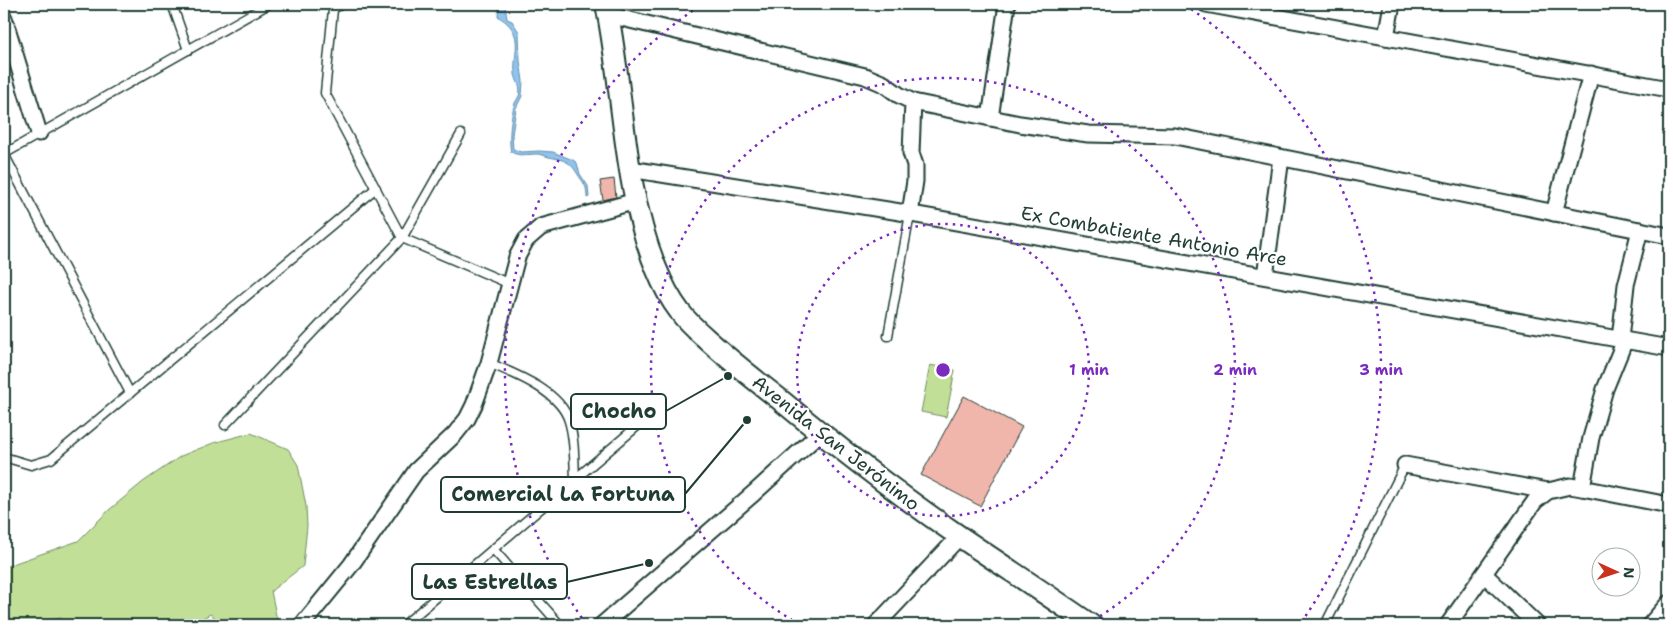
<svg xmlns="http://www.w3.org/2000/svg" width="1673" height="629" font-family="'Shantell Sans',sans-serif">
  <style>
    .green { fill: #c2df97; stroke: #708e66 }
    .water { fill: #90c3ed; stroke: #638da3 }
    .building { fill: #f0b6ac; stroke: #1f3d34 }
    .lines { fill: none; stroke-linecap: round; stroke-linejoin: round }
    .lane-casing { stroke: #1f3d34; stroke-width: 11 }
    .street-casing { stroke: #1f3d34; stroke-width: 19 }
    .secondary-casing { stroke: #1f3d34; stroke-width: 24 }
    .lane { stroke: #fff; stroke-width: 8 }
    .street { stroke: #fff; stroke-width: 15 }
    .secondary { stroke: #fff; stroke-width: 20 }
    .ring { fill: none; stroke: #7b2cbf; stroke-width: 2.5; stroke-dasharray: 2.5 5 }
    .labels { text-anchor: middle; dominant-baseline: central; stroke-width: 4.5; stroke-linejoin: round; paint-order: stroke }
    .street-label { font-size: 19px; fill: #1f3d34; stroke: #fff }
    .centre { fill: #7b2cbf; stroke: #fff; stroke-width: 2.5 }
    .ring-label { font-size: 15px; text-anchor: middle; font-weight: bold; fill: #7b2cbf; stroke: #fff; stroke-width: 4.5; stroke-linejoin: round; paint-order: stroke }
    .leader { fill: none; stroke: #1f3d34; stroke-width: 2 }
    .callout-dot { fill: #1f3d34; stroke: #fff; stroke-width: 2 }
    .callout { fill: #fff; stroke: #1f3d34; stroke-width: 2 }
    .callout-label { font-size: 20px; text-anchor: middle; font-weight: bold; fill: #1f3d34 }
  </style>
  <rect width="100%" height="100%" fill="#fff"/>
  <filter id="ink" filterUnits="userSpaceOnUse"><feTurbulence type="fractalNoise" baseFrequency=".02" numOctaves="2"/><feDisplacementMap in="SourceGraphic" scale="10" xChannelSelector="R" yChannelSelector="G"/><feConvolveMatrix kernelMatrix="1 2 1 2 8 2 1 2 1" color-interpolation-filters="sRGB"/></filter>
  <g filter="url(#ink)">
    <g class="green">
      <path d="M930 365 955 370 946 417 921 412Z"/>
      <path d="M251 433 288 449 298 465 306 506 307 526 303 566 271 591 278 625H225L210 614 194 623V625H68L61 618 21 625H4V567L78 541 109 510 143 482 181 456 213 443Z"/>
    </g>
    <path class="water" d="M499 4H505L507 19 512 21 519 32 520 61 523 81 522 96 516 108 512 135 513 149 521 152 539 151 553 152 573 160 577 163 580 174 588 186 589 197 587 198C587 184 583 183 577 173 569 160 563 160 549 157 545 156 541 154 537 154 527 154 520 157 511 152 508 140 511 114 515 103 516 101 518 98 519 96 522 87 516 81 515 74 513 55 523 38 507 23 504 20 501 19 498 16Z"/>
    <g class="building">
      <path d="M614 179 616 197 603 200 600 181Z"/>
      <path d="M964 396 1022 427 980 506 921 475Z"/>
    </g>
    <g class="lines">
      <g class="lane-casing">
        <g id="lane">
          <path d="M172 4 188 50"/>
          <path d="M331 4 333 9 325 93 402 238 510 284"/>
          <path d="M333 9 342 4"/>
          <path d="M4 154 269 4"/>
          <path d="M4 154 130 393"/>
          <path d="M888 336 910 214"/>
          <path d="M489 363C515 374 560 391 569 421 575 440 574 460 575 479"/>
          <path d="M225 425 402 238 461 134"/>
          <path d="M4 457 31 465 51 459 376 188"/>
          <path d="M493 549 560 625"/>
          <path d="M404 625 648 417"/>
          <path d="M1325 625 1405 465"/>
        </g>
      </g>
      <g class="street-casing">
        <g id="street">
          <path d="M1206 4 1669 89"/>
          <path d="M609 15 865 76 884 84 899 95 913 102 1020 124 1088 134 1175 136 1669 236"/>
          <path d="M4 18 39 133"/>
          <path d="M1386 37 1392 4"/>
          <path d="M990 118 1007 4"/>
          <path d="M630 169 900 212 1669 348"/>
          <path d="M1554 213 1591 74"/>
          <path d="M910 214 915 181V165L911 153 913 102"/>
          <path d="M1265 276 1281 158"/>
          <path d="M1620 339 1626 285 1640 230"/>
          <path d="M1405 465 1548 491 1570 486 1582 488 1669 505"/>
          <path d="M1582 488 1591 438 1605 389 1625 340"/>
          <path d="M1484 574 1537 625"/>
          <path d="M302 625 351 565 416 471 455 434 467 419 474 405 489 363 517 257 526 240 541 227 636 201"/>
          <path d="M602 625 754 493 820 433"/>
          <path d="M876 625 959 537"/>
          <path d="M1448 625 1535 501 1548 491"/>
          <path d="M1650 625 1669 603"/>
        </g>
      </g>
      <g class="secondary-casing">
        <path id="secondary" d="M606 4C624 91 622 184 656 268 662 283 670 299 680 312 688 323 700 333 710 342 732 362 755 380 778 398 836 446 896 493 959 536 1003 566 1048 595 1091 625"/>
      </g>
      <use href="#lane" class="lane"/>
      <use href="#street" class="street"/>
      <use href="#secondary" class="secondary"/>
    </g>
  </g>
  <g class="ring">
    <circle cx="943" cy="370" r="146"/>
    <path d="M799 624A292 292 0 1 1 1087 624"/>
    <path d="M586 624A438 438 0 0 1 701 5M1185 5A438 438 0 0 1 1300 624"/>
  </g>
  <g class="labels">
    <g class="street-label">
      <text transform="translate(1154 236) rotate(10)">Ex Combatiente Antonio Arce</text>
      <text transform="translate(836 443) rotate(38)">Avenida San Jerónimo</text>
    </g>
  </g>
  <circle cx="943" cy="370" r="8" class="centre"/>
  <g class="ring-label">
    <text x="1089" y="375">1 min</text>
    <text x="1235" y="375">2 min</text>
    <text x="1381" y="375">3 min</text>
  </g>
  <path class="leader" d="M728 376L666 411M747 420L685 494M649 563L567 582"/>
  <g class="callout-dot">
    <circle cx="728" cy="376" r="5"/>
    <circle cx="747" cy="420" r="5"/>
    <circle cx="649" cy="563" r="5"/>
  </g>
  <g class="callout">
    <rect x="571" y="394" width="95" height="35" rx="5"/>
    <rect x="441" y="477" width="244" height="35" rx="5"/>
    <rect x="412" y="564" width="155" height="35" rx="5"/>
  </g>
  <g class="callout-label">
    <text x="619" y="418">Chocho</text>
    <text x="563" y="501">Comercial La Fortuna</text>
    <text x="490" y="589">Las Estrellas</text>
  </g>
  <rect width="1673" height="629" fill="none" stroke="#fff" stroke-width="20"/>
  <rect x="10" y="10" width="1653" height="609" fill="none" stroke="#1f3d34" stroke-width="2" filter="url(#ink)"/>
  <g transform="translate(1616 572) rotate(93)"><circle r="24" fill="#ffffff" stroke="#a5b1ae"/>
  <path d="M0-4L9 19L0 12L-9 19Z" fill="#c8321e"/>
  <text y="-8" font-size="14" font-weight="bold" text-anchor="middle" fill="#1f3d34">N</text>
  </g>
</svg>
